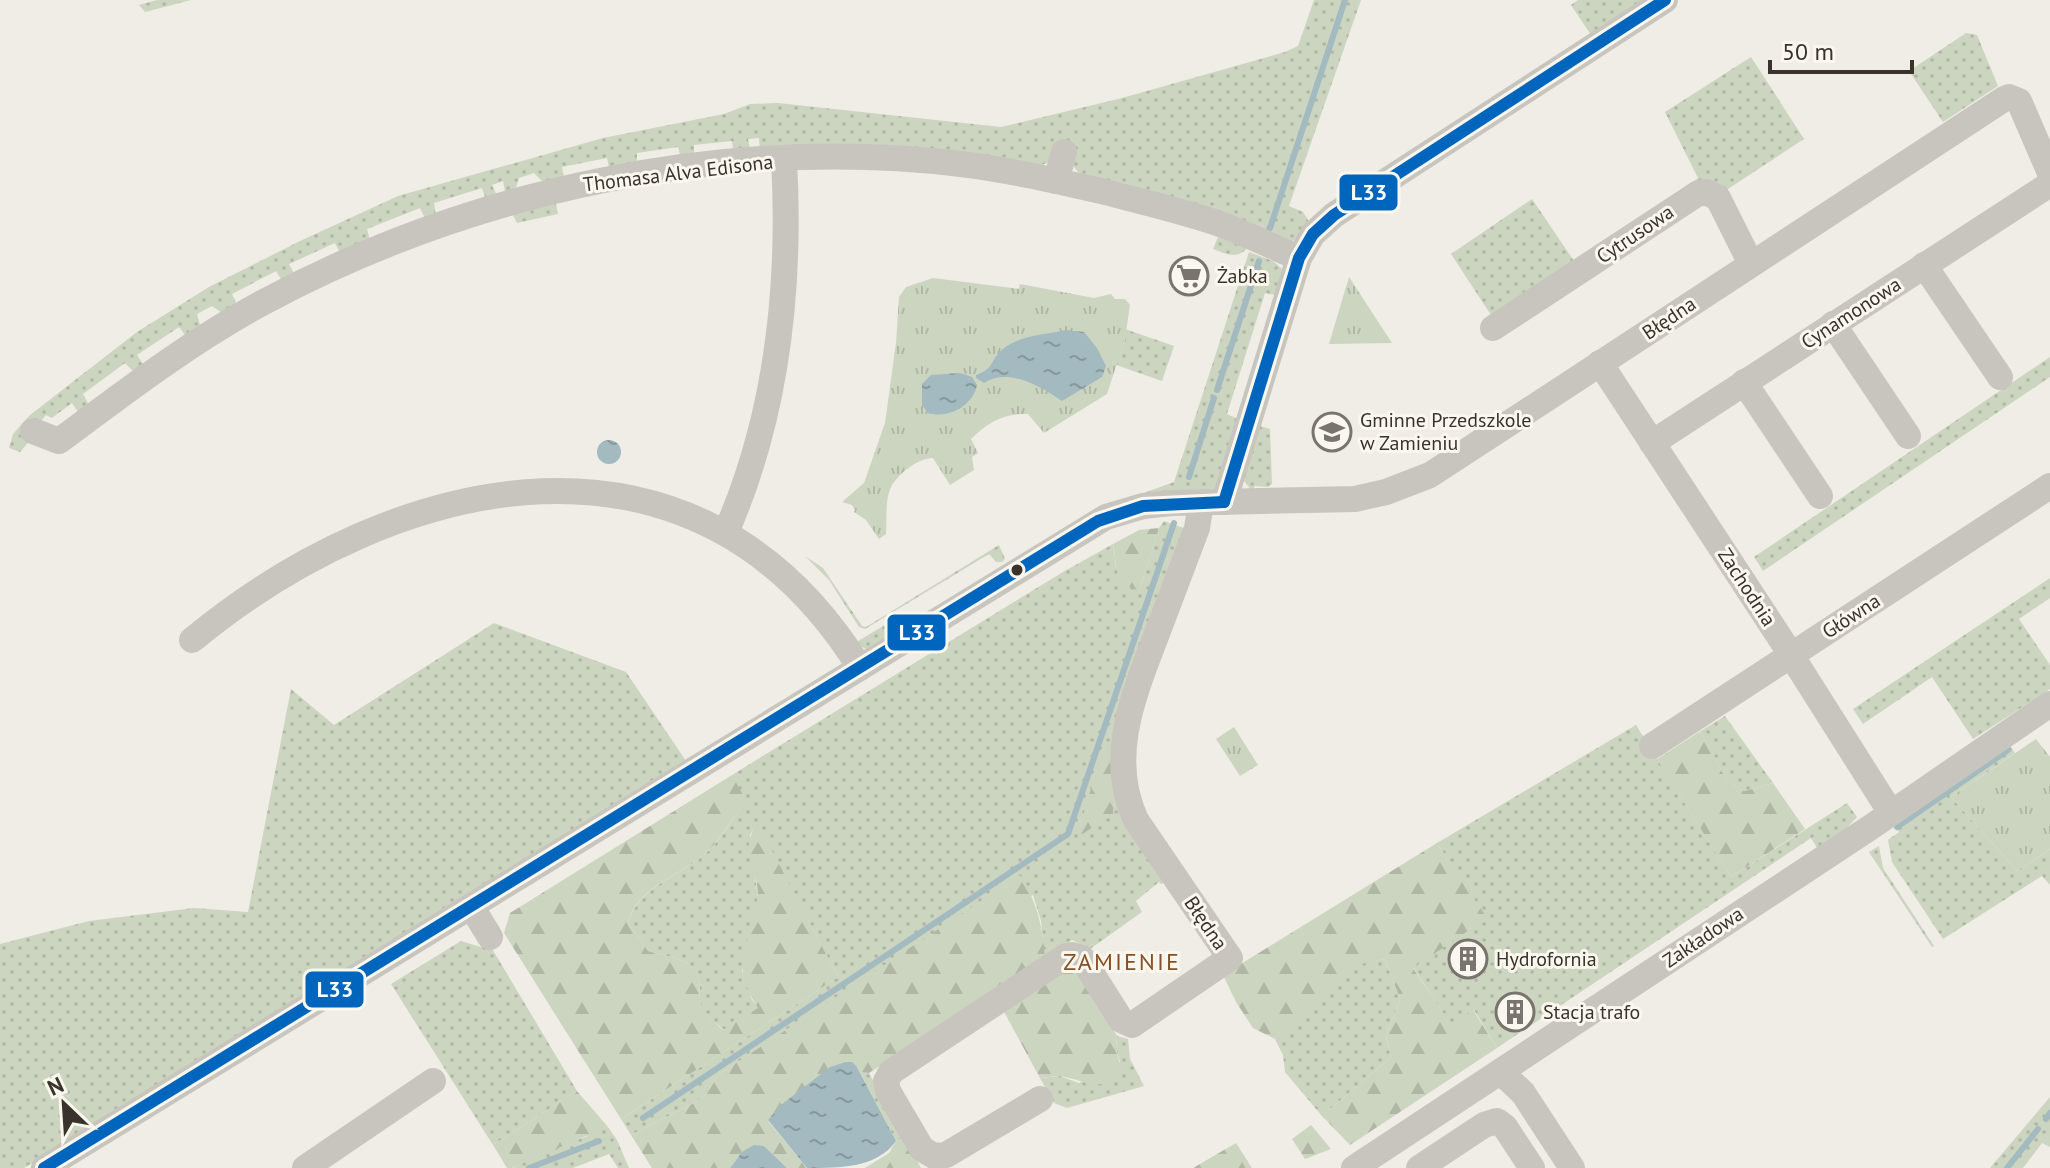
<svg xmlns="http://www.w3.org/2000/svg" width="2050" height="1168" font-family="'PT Sans',sans-serif">
  <style>
    .grass { fill: url(#grass-dots) }
    .forest { fill: url(#forest-firs) }
    .park { fill: url(#park-tufts) }
    .water { fill: url(#water-ripples) }
    .lines { fill: none; stroke-linecap: round; stroke-linejoin: round }
    .stream { stroke: #a2bac0; stroke-width: 6 }
    .minor { stroke: #c8c5be; stroke-width: 26 }
    .bus-1-casing { stroke: #faf7ee; stroke-width: 18 }
    .bus-1 { stroke: #0065bd; stroke-width: 12 }
    .bus-dot { fill: #3a332c; stroke: #faf7ee; stroke-width: 3 }
    .labels { text-anchor: middle; dominant-baseline: central; stroke-width: 6; stroke-linejoin: round; paint-order: stroke }
    .street-label { font-size: 20px; fill: #3a332c; stroke: #faf7ee }
    .poi-label { font-size: 20px; fill: #3a332c; stroke: #faf7ee; text-anchor: start }
    .quarter-label { font-size: 24px; letter-spacing: 2px; fill: #865127; stroke: #faf7ee }
    .line-badge { stroke: #faf7ee; stroke-width: 3 }
    .badge-label { font-size: 22px; text-anchor: middle; font-weight: bold; fill: #fff }
  </style>
  <defs>
    <pattern id="grass-dots" width="8" height="8" patternUnits="userSpaceOnUse" patternTransform="scale(2)"><rect width="8" height="8" fill="#ccd5c0"/><path d="M2 2h.1M6 6h.1" fill="none" stroke="#b0b7a5" stroke-width="1.8" stroke-linecap="round"/></pattern>
    <pattern id="forest-firs" width="22" height="20" patternUnits="userSpaceOnUse" patternTransform="scale(2)"><rect width="22" height="20" fill="#ccd5c0"/><path d="M5 1l3.5 6h-7zM16 11l3.5 6h-7z" fill="#b0b7a5"/></pattern>
    <pattern id="park-tufts" width="24" height="20" patternUnits="userSpaceOnUse" patternTransform="scale(2)"><rect width="24" height="20" fill="#ccd5c0"/><path d="M3 7l-1-3M5 7V3M7 7l1-3M15 17l-1-3M17 17v-4M19 17l1-3" fill="none" stroke="#b0b7a5"/></pattern>
    <pattern id="water-ripples" width="26" height="14" patternUnits="userSpaceOnUse" patternTransform="scale(2)"><rect width="26" height="14" fill="#a2bac0"/><path d="M2 4q2-2 4 0t4 0M15 11q2-2 4 0t4 0" fill="none" stroke="#85989c"/></pattern>
  </defs>
  <rect width="100%" height="100%" fill="#efede6"/>
  <g class="grass">
    <path d="M157 0H191L145 12 139 5Z"/>
    <path d="M1314 0H1361L1289 206 1303 212 1310 223 1297 239 1290 242 1079 173 1073 166 1049 162 1039 166 760 152 759 138 748 139 751 153 733 151 732 141 694 145V156L680 155 678 147 637 153V164L609 167 607 158 562 167 564 177 543 182 534 173 519 178 515 191 506 196 503 181 492 185 498 198 485 197 482 188 434 203 436 215 425 218 420 208 367 229 370 240 340 253 335 243 289 264 294 273 281 279 276 271 232 294 237 305 222 313 212 306 197 314 200 325 185 335 179 327 137 355 143 364 134 372 125 363 83 394 89 405 80 415 72 403 52 418 46 415C35 427 31 441 20 452L9 448 13 434 30 415 137 332 209 287 300 241 398 196 603 138 724 114 750 104 778 103 1001 127 1122 98 1285 52 1298 46Z"/>
    <path d="M1578 0H1647L1591 35 1571 5Z"/>
    <path d="M1966 33 1977 35 1998 86 1943 122 1909 71Z"/>
    <path d="M1751 57 1804 139 1722 193 1491 315 1451 254 1532 199 1574 261 1698 178 1665 112Z"/>
    <path d="M556 204 558 214 517 223 511 211Z"/>
    <path d="M1218 237 1248 247C1238 260 1226 254 1213 249Z"/>
    <path d="M1249 252 1273 261 1282 269 1275 295 1265 293 1227 414 1240 420 1217 488 1207 493 1141 494 1174 482Z"/>
    <path d="M1125 329 1174 346 1162 381 1116 365 1125 339Z"/>
    <path d="M2050 357V377L1763 571 1754 557Z"/>
    <path d="M1257 425 1270 429 1272 484 1268 487 1255 486 1252 491 1244 481Z"/>
    <path d="M1164 521 1189 530 1119 730 1165 882 1161 884 1159 882 1136 901 1142 912 1090 949 1072 940 1045 958 1041 921 1033 895 859 983 718 1075 705 1095 696 1102 631 1135 621 1119 838 977 757 823 750 835 758 899 742 971 752 1000 759 1008 724 1030C716 1023 706 1016 702 1007 695 990 708 975 685 962 673 956 660 955 648 951L628 923C638 886 681 876 707 852 722 838 732 818 746 803L732 775 1063 572 1113 544 1116 568 1139 591 1159 528Z"/>
    <path d="M999 545 1005 559 1002 562H996L989 554 865 629 859 627 829 580 805 556 823 568 862 626 866 627Z"/>
    <path d="M2050 578V598L2019 619 2050 665V689L1973 739 1932 677 1863 724 1853 709Z"/>
    <path d="M494 623 626 672 686 761 24 1168H0V944L89 921 194 908 248 912 291 689 334 725Z"/>
    <path d="M888 623 895 634 866 649 855 643Z"/>
    <path d="M1725 716 1773 783 1745 791C1715 781 1720 753 1699 732Z"/>
    <path d="M1636 725 1731 877 1847 803 1857 817 1843 832 1817 848 1811 838 1497 1048 1474 1010 1451 1025 1413 967 1486 918 1437 843Z"/>
    <path d="M2010 746 2015 753 1951 797 2017 871 2050 849V885L2042 876 1943 939 1892 862 1888 840 1899 832 1893 823Z"/>
    <path d="M1879 846 1883 868 1934 946 1932 947 1869 852Z"/>
    <path d="M461 941 481 947 488 942 577 1091 493 1145 391 984Z"/>
    <path d="M1385 959 1400 999 1386 1036 1391 1057 1322 1116 1285 1072 1283 1055 1275 1039 1356 964Z"/>
    <path d="M1117 1036 1128 1039 1130 1059 1144 1086 1067 1108 1054 1103 1040 1078 1060 1076 1079 1083 1120 1062 1116 1049Z"/>
    <path d="M860 1072 869 1073 904 1137 896 1141Z"/>
    <path d="M2050 1097V1147L2042 1143 2023 1168H1990Z"/>
    <path d="M608 1127 617 1140 629 1168H618L609 1154 573 1168H513C528 1160 544 1152 560 1146 576 1139 594 1136 608 1127Z"/>
  </g>
  <g class="forest">
    <path d="M1159 528 1139 591C1112 581 1118 569 1113 544L1139 530Z"/>
    <path d="M1699 732C1720 752 1715 781 1745 791L1773 783 1805 829 1731 877 1657 759Z"/>
    <path d="M1104 745H1114L1113 814 1081 835 1083 816Z"/>
    <path d="M732 775 747 802C732 818 722 837 707 852 681 876 637 886 628 923L648 951C660 955 673 956 685 962 708 975 695 989 702 1006 706 1016 716 1023 723 1030L758 1008C728 962 749 948 757 901 762 869 736 859 757 822L838 977 621 1119 504 933 510 913Z"/>
    <path d="M1437 843 1487 918 1413 968 1451 1024 1473 1010 1497 1048 1350 1145 1322 1116 1391 1057 1386 1036 1400 999 1385 959 1356 965 1275 1039 1253 1028 1236 1002 1223 975Z"/>
    <path d="M1020 875C1037 902 1043 927 1045 958L869 1073 860 1072 857 1067C823 1081 792 1091 768 1121L807 1168H787L764 1146 742 1152 730 1168H652L631 1135 696 1102 705 1095 718 1075Z"/>
    <path d="M1065 967 1078 969 1117 1036 1116 1049 1122 1073 1118 1080C1091 1090 1085 1080 1060 1076 1054 1076 1046 1077 1040 1078L1003 1010Z"/>
    <path d="M577 1091 608 1127 596 1135 586 1136 512 1168H507L493 1145Z"/>
    <path d="M1311 1125 1331 1149 1305 1159 1292 1139Z"/>
    <path d="M904 1137 921 1168H865L889 1153 896 1141Z"/>
    <path d="M1236 1143 1252 1168H1193Z"/>
  </g>
  <g class="park">
    <path d="M1349 277 1392 343 1329 344Z"/>
    <path d="M933 278 1019 289 1020 284 1094 298 1111 294 1115 299H1125L1130 305 1125 339 1107 394 1044 433 1028 414C1004 413 988 422 971 439L978 453 972 457 974 470 950 485 933 458C918 458 898 474 891 487 885 499 887 520 886 534L879 539 866 520 854 512 855 510 852 505 842 502 864 483 885 423 896 343 899 297 906 287Z"/>
    <path d="M1234 727 1258 765 1240 776 1216 739Z"/>
    <path d="M2036 739 2050 757V849L2017 871 1951 797Z"/>
  </g>
  <g class="water">
    <path d="M1066 330 1084 332 1097 348 1106 366 1102 377 1062 401C1041 386 1008 367 984 383L976 378V375C996 368 989 360 1003 349 1020 335 1045 335 1066 330Z"/>
    <path d="M960 373 972 377 977 385C973 406 948 419 928 413L922 405V384L931 375Z"/>
    <circle cx="609" cy="452" r="12"/>
    <path d="M846 1062H852L857 1067 896 1141C877 1168 840 1168 807 1168L768 1120 781 1105 830 1067Z"/>
    <path d="M754 1145 764 1146 787 1168H730L742 1152Z"/>
  </g>
  <g class="lines">
    <g class="stream">
      <path d="M1270 228 1345 0"/>
      <path d="M1217 390 1259 261"/>
      <path d="M1189 477 1214 398"/>
      <path d="M1897 827 2008 750"/>
      <path d="M643 1118 1068 834 1174 523"/>
      <path d="M2046 1119 2050 1113"/>
      <path d="M529 1168 599 1141"/>
      <path d="M2007 1168 2038 1129"/>
    </g>
    <g class="minor">
      <path d="M1056 181 1064 152"/>
      <path d="M1924 265 2000 377"/>
      <path d="M1833 324 1908 436"/>
      <path d="M1493 328 1697 194 1706 192 1718 198 1751 264"/>
      <path d="M1600 363 1786 647 1891 813"/>
      <path d="M1744 382 1820 496"/>
      <path d="M33 431 59 441C125 392 190 342 262 303 472 190 724 136 961 164 1010 170 1057 181 1105 192 1143 202 1183 211 1220 224 1247 234 1273 247 1299 258"/>
      <path d="M1652 443 2050 184"/>
      <path d="M1224 502 1299 258 1313 234 1334 215 1665 0"/>
      <path d="M726 532C778 414 791 286 784 159"/>
      <path d="M192 640C398 470 697 404 860 668"/>
      <path d="M1652 746 2050 486"/>
      <path d="M471 906 490 937"/>
      <path d="M1501 1072 1523 1093 1572 1168"/>
      <path d="M1040 1099 946 1155 934 1156 922 1149 888 1091 886 1081 891 1072 1066 956 1072 955 1082 958 1121 1020 1132 1025 1230 958 1136 820C1106 756 1135 692 1158 631 1171 597 1184 563 1197 528L1201 503"/>
      <path d="M44 1168 1106 517 1143 506 1171 503 1355 499 1386 492 1430 475 2004 99 2009 97 2019 101 2050 173"/>
      <path d="M305 1168 433 1081"/>
      <path d="M1354 1168 1871 827 2050 704"/>
      <path d="M1419 1168 1484 1125 1497 1121 1505 1127 1532 1168"/>
    </g>
    <g class="bus-1-casing">
      <g id="bus-1">
        <path d="M1224 502 1299 258 1313 234 1334 215 1665 0"/>
        <path d="M44 1168 1098 521 1143 506 1224 502"/>
      </g>
    </g>
    <use href="#bus-1" class="bus-1"/>
  </g>
  <defs>
    <g id="supermarket-ring" transform="scale(2)"><circle r="9.5" fill="#faf7ee" stroke="#79746d" stroke-width="1.5"/><path d="M-6-5.5h2.5l.6 2H6L4.5 2H-2.5L-4.4-4H-6ZM-1.5 3.2a1.3 1.3 0 1 0 .1 0ZM3 3.2a1.3 1.3 0 1 0 .1 0Z" fill="#79746d"/></g>
    <g id="school-ring" transform="scale(2)"><circle r="9.5" fill="#faf7ee" stroke="#79746d" stroke-width="1.5"/><path d="M0-5L7-2L0 1L-7-2ZM-4 1L0 2.5L4 1V4Q0 6-4 4Z" fill="#79746d"/></g>
    <g id="building-ring" transform="scale(2)"><circle r="9.5" fill="#faf7ee" stroke="#79746d" stroke-width="1.5"/><path d="M-4-6H4V6H1V3H-1V6H-4ZM-2.5-4.3h1.7v1.8h-1.7ZM.8-4.3h1.7v1.8H.8ZM-2.5-1h1.7V.8h-1.7ZM.8-1h1.7V.8H.8Z" fill="#79746d"/></g>
  </defs>
  <g fill-rule="evenodd">
    <use href="#supermarket-ring" x="1189" y="276"/>
    <use href="#school-ring" x="1332" y="432"/>
    <use href="#building-ring" x="1468" y="959"/>
    <use href="#building-ring" x="1515" y="1012"/>
  </g>
  <circle class="bus-dot" cx="1017" cy="570" r="7"/>
  <g class="labels">
    <g class="street-label">
      <text transform="translate(678 173) rotate(-7)">Thomasa Alva Edisona</text>
      <text transform="translate(1635 234) rotate(-34)">Cytrusowa</text>
      <text transform="translate(1851 313) rotate(-33)">Cynamonowa</text>
      <text transform="translate(1669 318) rotate(-34)">Błędna</text>
      <text transform="translate(1747 587) rotate(57)">Zachodnia</text>
      <text transform="translate(1851 616) rotate(-33)">Główna</text>
      <text transform="translate(1206 923) rotate(56)">Błędna</text>
      <text transform="translate(1703 937) rotate(-34)">Zakładowa</text>
    </g>
    <g class="poi-label">
      <text x="1217" y="276">Żabka</text>
      <text x="1360" y="420">Gminne Przedszkole<tspan x="1360" dy="23">w Zamieniu</tspan></text>
      <text x="1496" y="959">Hydrofornia</text>
      <text x="1543" y="1012">Stacja trafo</text>
    </g>
    <g class="quarter-label">
      <text x="1122" y="961">ZAMIENIE</text>
    </g>
  </g>
  <g class="line-badge">
    <rect x="1338" y="173" width="61" height="39" rx="8" fill="#0065bd"/>
    <rect x="886" y="613" width="61" height="39" rx="8" fill="#0065bd"/>
    <rect x="304" y="970" width="61" height="39" rx="8" fill="#0065bd"/>
  </g>
  <g class="badge-label">
    <text x="1369" y="200">L33</text>
    <text x="917" y="640">L33</text>
    <text x="335" y="997">L33</text>
  </g>
  <g transform="translate(64 1104) rotate(335)" stroke="#faf7ee" stroke-width="6" paint-order="stroke">
  <path d="M0-6L14 30L0 20L-14 30Z" fill="#3a332c"/>
  <text y="-12" font-size="22" font-weight="bold" text-anchor="middle" fill="#3a332c">N</text>
  </g>
  <path d="M1770 60v12h142v-12" fill="none" stroke="#3a332c" stroke-width="4"/>
  <text x="1782" y="60" font-size="24" fill="#3a332c" stroke="#faf7ee" stroke-width="6" paint-order="stroke">50 m</text>
</svg>
